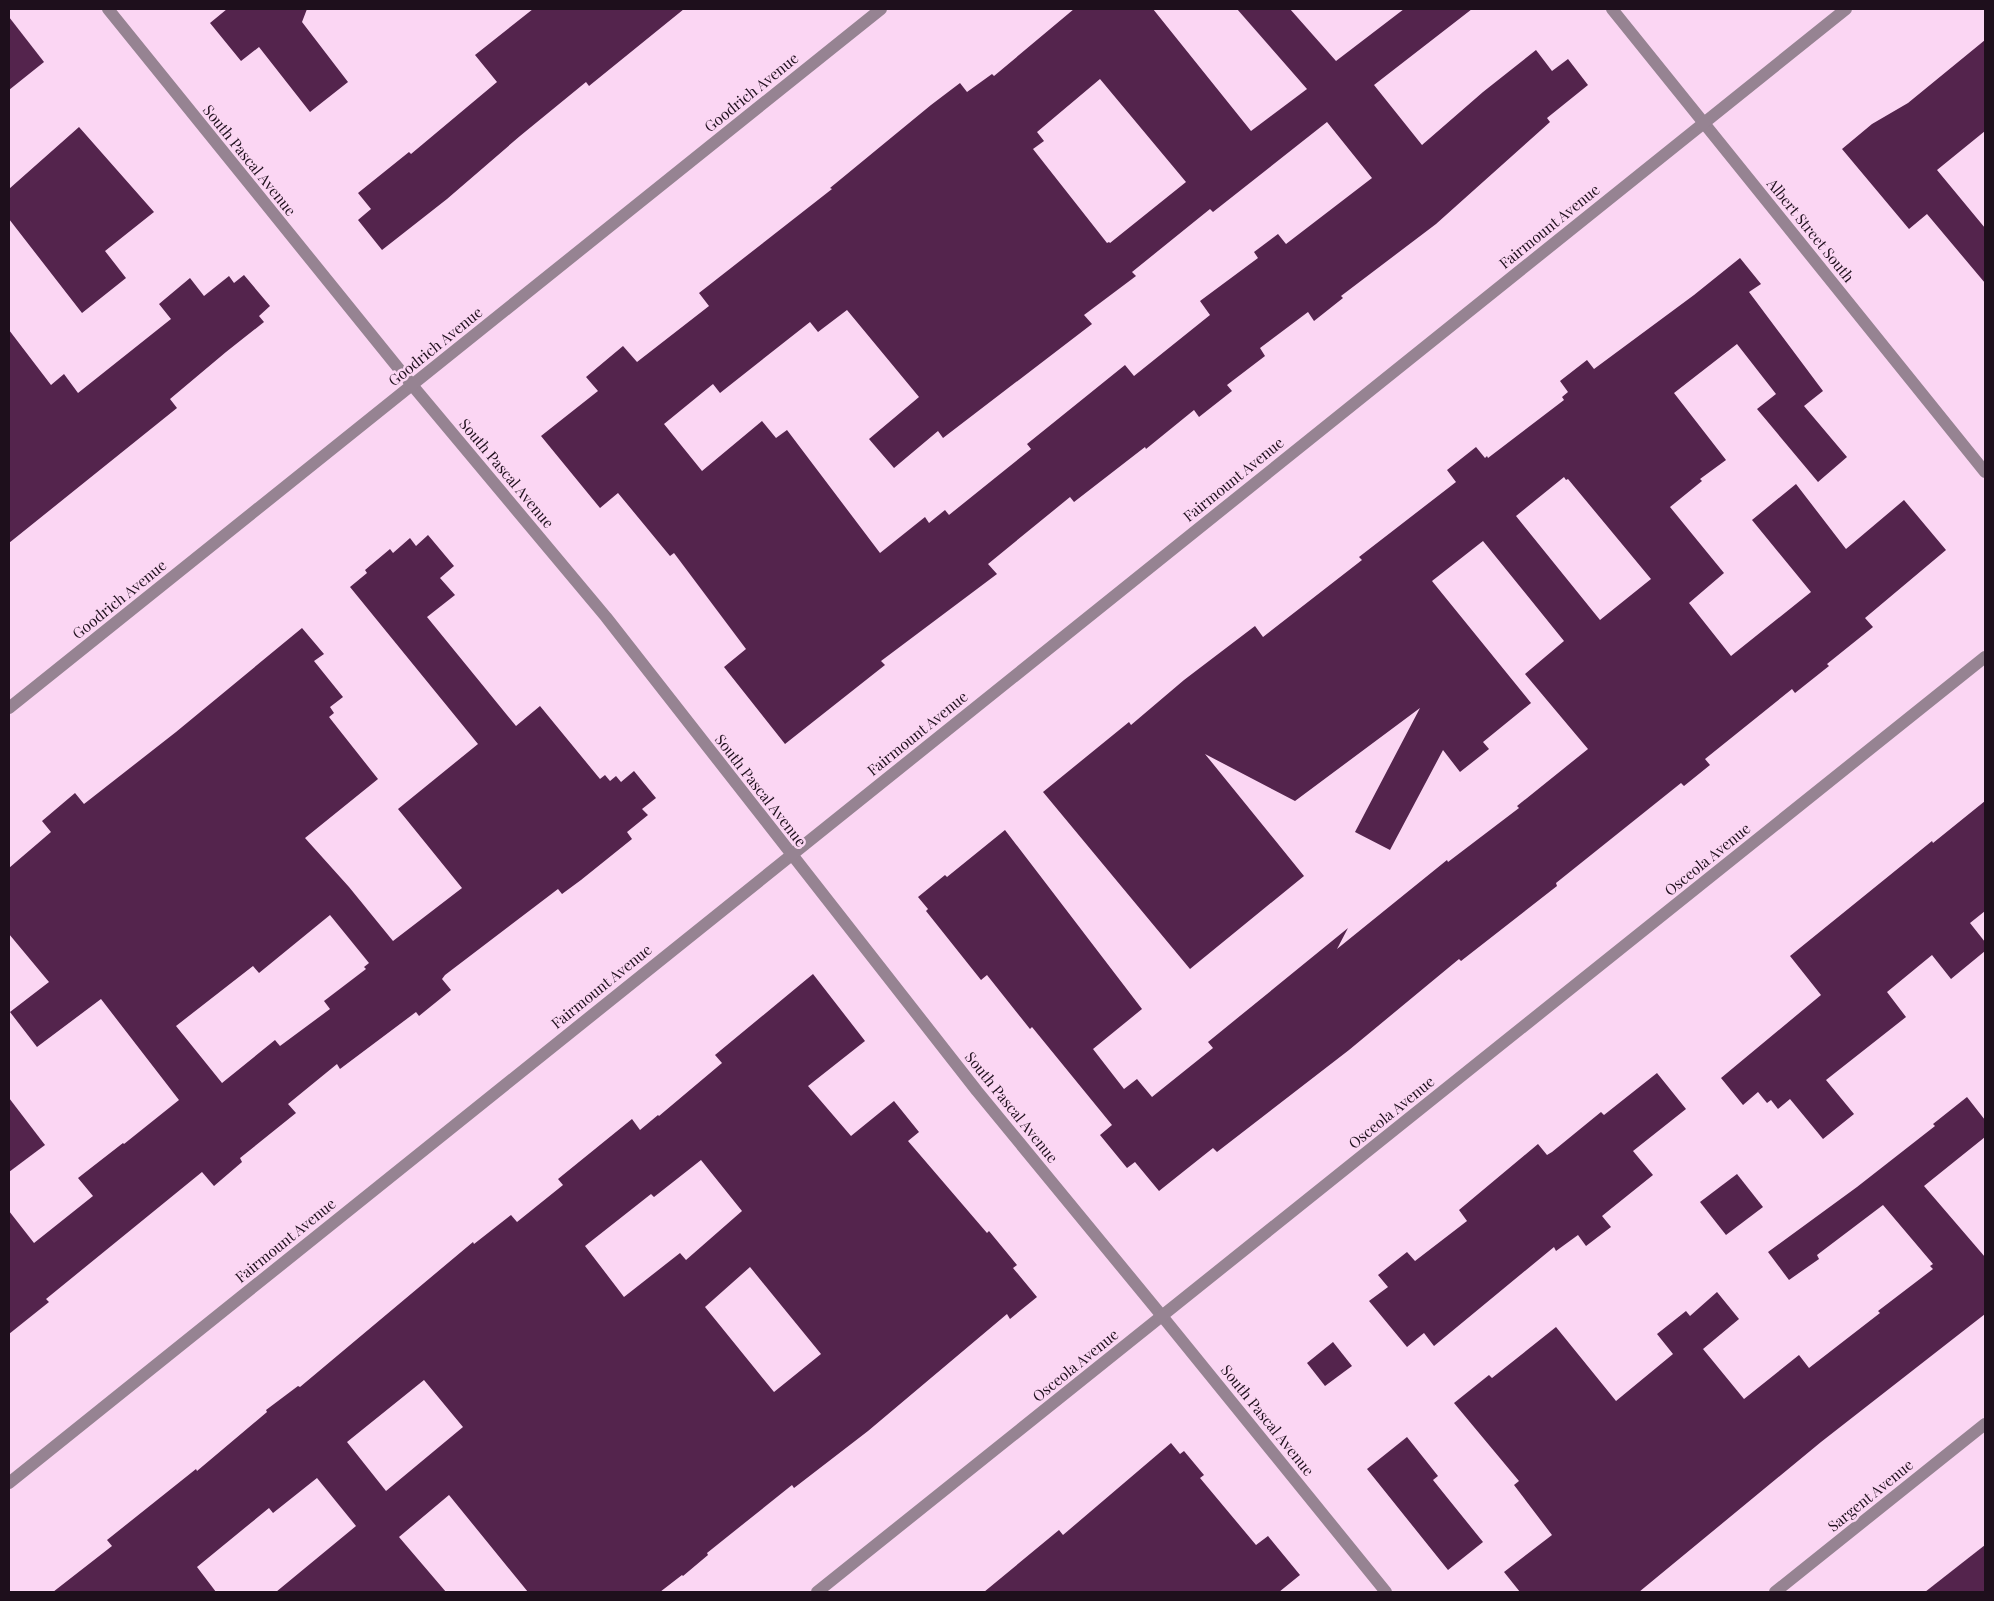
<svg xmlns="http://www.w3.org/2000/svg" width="1994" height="1601" font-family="'Playfair Display',serif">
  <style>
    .building { fill: #54244d; fill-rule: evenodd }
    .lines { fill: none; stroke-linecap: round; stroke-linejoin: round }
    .minor { stroke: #968392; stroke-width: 12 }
    .labels { text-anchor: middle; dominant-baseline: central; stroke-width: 5; stroke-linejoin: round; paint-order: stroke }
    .street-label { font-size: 15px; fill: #1e0f1c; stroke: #fbd6f3 }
  </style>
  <rect width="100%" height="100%" fill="#fbd6f3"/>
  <g class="building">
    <path d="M227 9H307L302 22 348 82 310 112 259 47 241 61 210 23Z"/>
    <path d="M533 9H684L589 86 586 82 520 136 447 199 382 250 358 220 371 209 358 193 409 152 411 154 497 82 475 55Z"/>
    <path d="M1074 9H1153L1251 131 1307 89 1237 9H1290L1336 61 1404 9H1472L1374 85 1422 145 1483 92 1536 50 1552 71 1568 59 1588 85 1547 118 1550 122 1436 224 1341 296 1343 298 1314 321 1308 312 1260 348 1265 356 1227 385 1232 391 1199 417 1194 410 1146 449 1145 447 1074 502 1070 497 988 564 997 574 881 661 885 665 785 744 724 667 746 649 674 553 670 556 618 493 600 508 541 436 598 391 586 377 623 346 637 362 709 306 699 293 832 189 830 188 931 105 960 83 967 92 992 74 994 76ZM1100 79 1186 182 1110 243 1109 242 1107 243 1033 149 1044 141 1037 132ZM1327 122 1372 178 1286 244 1278 234 1254 252 1258 258 1200 301 1210 315 1134 376 1125 365 1027 444 1031 449 949 515 945 510 929 523 925 517 880 553 787 430 776 438 762 421 702 471 664 424 713 384 720 393 810 322 818 332 847 310 919 397 869 439 894 468 938 431 943 438 1092 324 1084 315 1136 276 1132 272 1210 209 1213 212Z"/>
    <path d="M9 17 44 62 9 90Z"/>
    <path d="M1985 40V131L1937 170 1985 228V283L1927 214 1909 229 1842 149 1872 124 1908 103Z"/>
    <path d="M79 127 154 212 105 251 126 278 82 313 9 219V189Z"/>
    <path d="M1740 258 1761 284 1749 292 1823 391 1804 406 1847 457 1818 482 1757 409 1776 394 1737 344 1674 393 1726 460 1700 479 1702 481 1670 507 1724 573 1689 603 1731 656 1811 592 1752 520 1796 484 1846 549 1904 500 1946 550 1865 618 1873 627 1827 664 1829 666 1795 693 1792 689 1705 759 1710 765 1684 786 1681 783 1556 883 1557 886 1461 961 1459 959 1349 1050 1217 1152 1213 1148 1159 1191 1135 1162 1127 1168 1100 1135 1112 1125 1032 1027 1030 1029 987 975 981 980 926 911 928 909 918 897 945 875 947 877 1005 830 1142 1009 1093 1049 1124 1089 1137 1079 1152 1097 1213 1048 1208 1042 1348 928 1337 949 1447 860 1448 862 1519 808 1517 806 1588 749 1525 674 1564 641 1483 541 1432 581 1531 703 1483 742 1489 749 1460 772 1443 750 1390 850 1355 832 1420 708 1295 801 1205 754 1304 876 1190 969 1043 792 1129 722 1131 725 1184 680 1255 626 1263 637 1362 560 1359 557 1456 482 1447 470 1476 447 1485 458 1487 456 1488 458 1564 400 1562 397 1568 392 1560 381 1587 360 1594 369 1694 295ZM1564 477 1566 480 1568 479 1651 579 1600 620 1516 516Z"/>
    <path d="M244 275 270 306 259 316 264 322 226 352 170 399 177 408 9 543V330L51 385 64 374 78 393 171 319 159 304 190 278 204 296 229 276 234 283Z"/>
    <path d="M428 535 454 566 440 578 455 595 427 617 516 726 540 706 600 779 605 775 610 781 616 776 621 782 634 771 656 798 642 809 648 815 627 832 632 839 581 880 562 894 558 889 445 975 442 979 451 990 419 1016 416 1012 340 1069 337 1064 288 1104 296 1113 240 1158 242 1162 214 1186 202 1172 46 1299 49 1302 9 1334V1211L34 1243 93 1196 78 1178 123 1143 124 1144 179 1100 101 999 37 1047 10 1012 49 982 9 934V868L51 832 42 821 75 793 84 804 176 732 302 628 324 654 314 661 343 697 330 707 334 713 329 717 378 779 305 838 349 887 393 941 462 888 398 809 478 744 350 587 367 573 365 570 390 549 393 553 410 538 416 546ZM330 915 369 963 364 967 366 969 324 1001 330 1009 280 1046 275 1040 222 1083 176 1026 253 966 259 973Z"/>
    <path d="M1985 801V911L1970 923 1985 942V951L1951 979 1932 955 1887 992 1906 1017 1826 1080 1854 1114 1823 1139 1790 1099 1778 1109 1771 1100 1767 1103 1758 1092 1743 1105 1721 1078 1821 995 1790 956 1932 841 1933 843Z"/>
    <path d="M813 974 865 1041 808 1086 851 1136 894 1101 919 1132 908 1141 987 1233 989 1231 1017 1265 1013 1268 1037 1297 1010 1319 1007 1314 868 1431 794 1488 792 1485 707 1553 708 1555 683 1576 682 1575 660 1592H528L449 1495 399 1537 446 1592H276L356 1526 317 1478 273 1513 269 1508 197 1567 216 1592H53L112 1546 107 1540 196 1469 197 1471 267 1412 266 1410 298 1386 300 1387 473 1242 474 1244 511 1215 517 1222 563 1185 558 1179 632 1119 640 1130 658 1115 659 1116 722 1063 715 1055ZM701 1160 742 1211 686 1260 680 1253 624 1297 585 1246 651 1194 654 1197ZM750 1267 821 1354 774 1392 705 1307ZM424 1380 463 1427 386 1491 347 1442Z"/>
    <path d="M1657 1073 1686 1109 1633 1151 1653 1175 1602 1216 1611 1227 1586 1246 1578 1235 1556 1251 1554 1247 1434 1346 1424 1333 1407 1347 1369 1301 1388 1287 1378 1275 1407 1252 1415 1261 1467 1221 1459 1210 1538 1144 1547 1155 1552 1152 1601 1112 1604 1115Z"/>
    <path d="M1967 1097 1985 1120V1137L1924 1186 1985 1257V1314L1821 1442 1639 1592H1520L1504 1572 1552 1535 1514 1485 1519 1481 1454 1403 1489 1375 1492 1378 1556 1327 1616 1401 1673 1354 1657 1334 1686 1311 1690 1316 1717 1292 1739 1319 1703 1349 1744 1399 1799 1355 1809 1368 1880 1313 1878 1311 1933 1269 1930 1266 1933 1264 1883 1205 1817 1255 1819 1259 1789 1280 1768 1252 1857 1187 1935 1126 1933 1124Z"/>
    <path d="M9 1098 45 1145 9 1172Z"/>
    <path d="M1737 1174 1763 1207 1726 1235 1700 1202Z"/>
    <path d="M1333 1342 1352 1366 1325 1386 1307 1363Z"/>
    <path d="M1407 1437 1438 1476 1433 1480 1483 1542 1448 1570 1367 1469Z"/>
    <path d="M1171 1443 1180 1454 1184 1451 1204 1475 1200 1478 1256 1545 1268 1536 1300 1575 1279 1592H984L1059 1530 1063 1535Z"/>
    <path d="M1985 1545V1592H1925Z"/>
  </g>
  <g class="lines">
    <g class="minor">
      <path d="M108 9 412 385 606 617 977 1091 1162 1316 1386 1592"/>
      <path d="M1612 9 1985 472"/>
      <path d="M9 708 881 9"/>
      <path d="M9 1483 1846 9"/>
      <path d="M817 1592 1985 657"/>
      <path d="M1775 1592 1985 1424"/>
    </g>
  </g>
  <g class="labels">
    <g class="street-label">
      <text transform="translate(751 92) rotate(-39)">Goodrich Avenue</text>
      <text transform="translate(250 160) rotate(51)">South Pascal Avenue</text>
      <text transform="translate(1549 226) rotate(-39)">Fairmount Avenue</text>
      <text transform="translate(1811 230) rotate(51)">Albert Street South</text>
      <text transform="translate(435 346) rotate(-39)">Goodrich Avenue</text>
      <text transform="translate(507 473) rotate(50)">South Pascal Avenue</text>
      <text transform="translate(1233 479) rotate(-39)">Fairmount Avenue</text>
      <text transform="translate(119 599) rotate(-39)">Goodrich Avenue</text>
      <text transform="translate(917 733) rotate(-39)">Fairmount Avenue</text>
      <text transform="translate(761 790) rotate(52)">South Pascal Avenue</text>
      <text transform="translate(1707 859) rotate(-39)">Osceola Avenue</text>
      <text transform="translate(601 986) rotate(-39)">Fairmount Avenue</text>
      <text transform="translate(1012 1107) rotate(51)">South Pascal Avenue</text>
      <text transform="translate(1391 1112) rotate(-39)">Osceola Avenue</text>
      <text transform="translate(285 1240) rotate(-39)">Fairmount Avenue</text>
      <text transform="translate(1075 1365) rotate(-39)">Osceola Avenue</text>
      <text transform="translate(1268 1420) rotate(51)">South Pascal Avenue</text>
      <text transform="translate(1870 1495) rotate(-39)">Sargent Avenue</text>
    </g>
  </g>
  <rect width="1994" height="1601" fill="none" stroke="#1e0f1c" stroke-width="20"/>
</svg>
